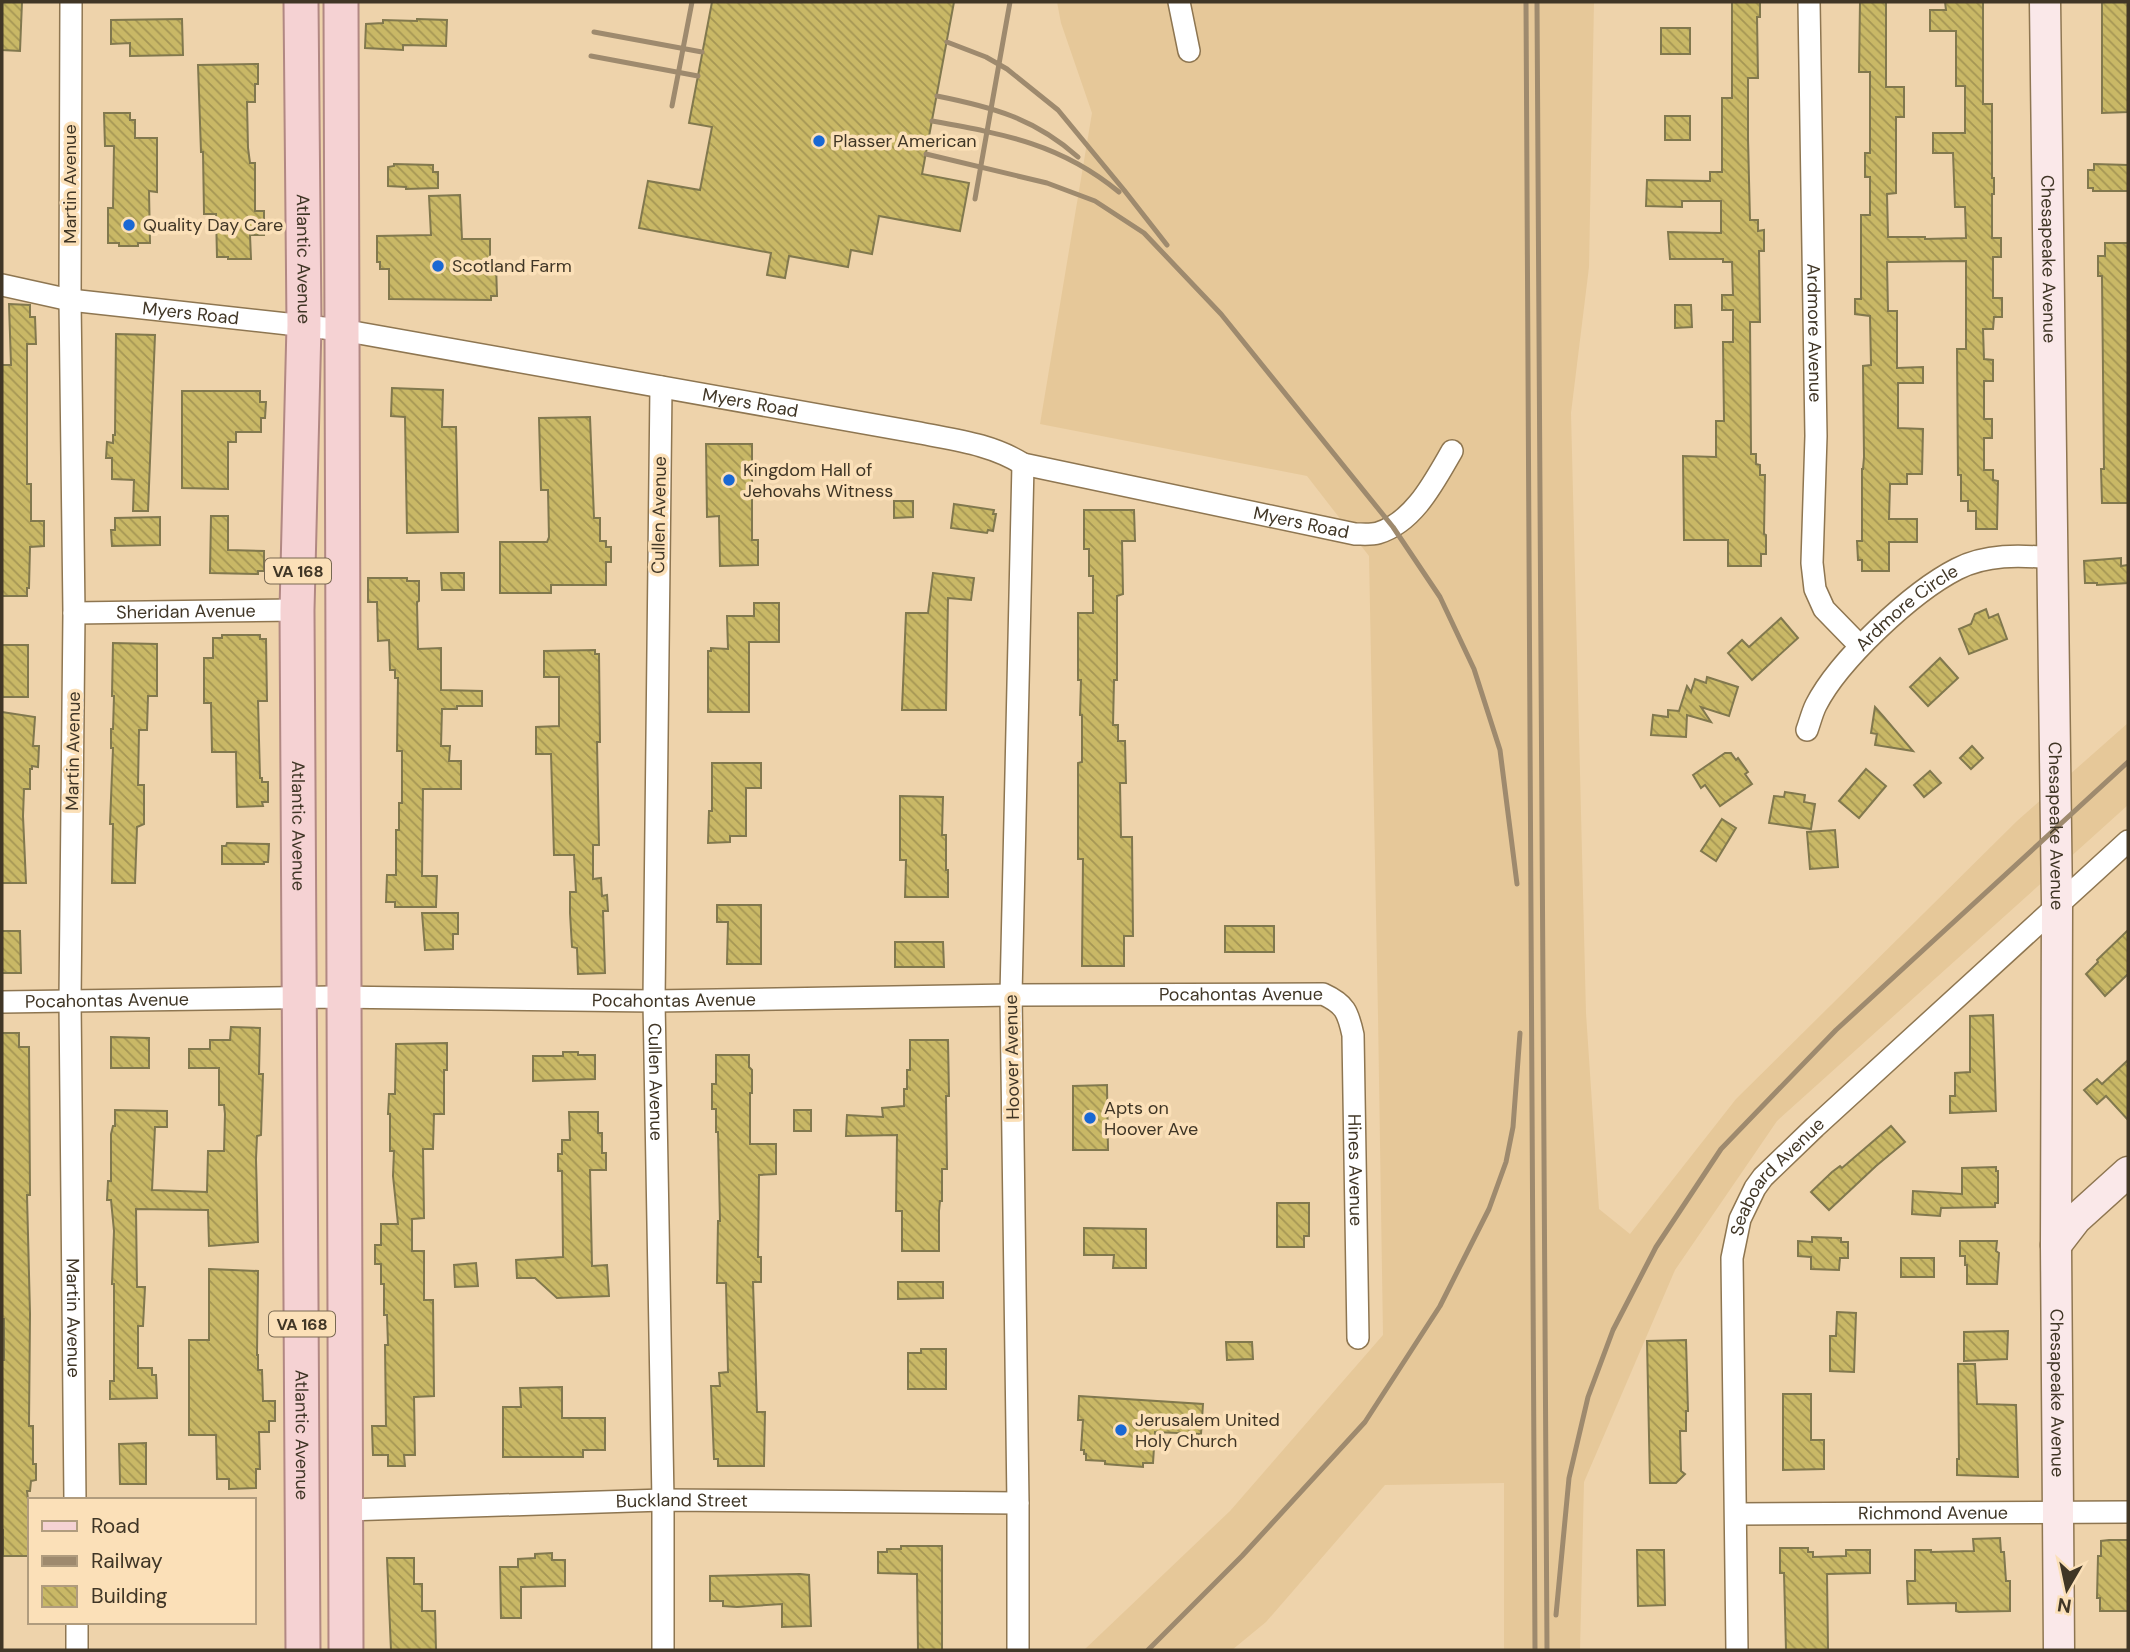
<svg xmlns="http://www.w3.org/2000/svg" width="2130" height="1652" font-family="'DM Sans',sans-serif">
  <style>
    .built { fill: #e6c899 }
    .building { fill: url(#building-back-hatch); stroke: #81784e; stroke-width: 2 }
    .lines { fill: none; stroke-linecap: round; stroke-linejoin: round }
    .street-casing { stroke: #8e7651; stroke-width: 24 }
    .secondary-casing { stroke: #8e7651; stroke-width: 33 }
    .primary-casing { stroke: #b18883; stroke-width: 37 }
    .street { stroke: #fff; stroke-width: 21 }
    .secondary { stroke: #fae8e9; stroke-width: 30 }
    .primary { stroke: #f5d2d3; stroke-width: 33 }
    .rail { stroke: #9e8a6e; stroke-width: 5 }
    .poi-dot { fill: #1a68d3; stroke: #fbe0b8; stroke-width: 2.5 }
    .labels { text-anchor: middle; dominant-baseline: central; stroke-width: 7; stroke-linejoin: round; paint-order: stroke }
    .shield { fill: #fbe0b8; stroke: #786952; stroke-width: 2 }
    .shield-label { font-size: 16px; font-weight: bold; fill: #403626 }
    .poi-label { font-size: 18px; fill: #403626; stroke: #fbe0b8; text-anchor: start }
    .street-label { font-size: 18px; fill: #403626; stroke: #fbe0b8 }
  </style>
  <defs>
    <pattern id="building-back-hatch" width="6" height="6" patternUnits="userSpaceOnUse" patternTransform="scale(1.75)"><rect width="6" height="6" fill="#c9b866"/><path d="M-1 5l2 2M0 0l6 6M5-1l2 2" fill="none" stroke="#a59654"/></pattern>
  </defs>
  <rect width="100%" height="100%" fill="#eed3ab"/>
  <path class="built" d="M1057 2H1594L1589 267 1571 413 1586 1013 1599 1209 1630 1234 1736 1099 2017 821 2128 723V805L1777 1121 1675 1270 1584 1482 1580 1650H1504V1483L1385 1485 1266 1622 1232 1650H1084L1230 1511 1383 1335 1378 1015 1369 556 1307 476 1040 424 1092 113 1061 23Z"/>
  <g class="building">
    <path d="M2 2H22L20 51 2 50Z"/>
    <path d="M712 2H954L922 174 969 183 960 231 879 216 872 254 851 250 848 267 789 256 785 278 767 275 771 253 639 228 648 181 700 190 712 127 689 123Z"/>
    <path d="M1732 2H1760V17H1757L1758 78H1748V139L1750 220H1758V231L1764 230V251H1759L1760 322H1750L1751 454H1756V464L1760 465V475H1765L1764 534 1766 535V554H1761V566H1728V540H1684L1683 456 1716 457V421H1724L1723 342H1733V310H1722V295H1733L1732 262H1723V259H1670L1668 232 1721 233V201H1682V207L1646 206 1647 180 1710 181V172H1722V98H1732Z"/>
    <path d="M1860 2H1886V87H1904V117H1896V193L1887 194 1888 237H1925V239L1966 238 1965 207H1955L1953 153H1933V133H1965V86H1956V31H1930V10H1946L1945 2H1983V104H1992V178H1994V194H1992V238H2001V257H1993V298H2002V317H1994L1993 329H1983L1984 359 1993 360V381H1984V419H1992V438H1984V470H1993V480L1998 481 1997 529H1976V511H1968V501H1961V475H1958L1957 349H1966V261L1887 262 1888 311H1897V368L1923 367V383H1898V428L1923 429 1922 474H1907V484H1890L1889 519H1917V542H1889V571H1862V560H1858L1857 541H1862V469H1863L1864 457 1863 366 1871 365 1870 316 1855 314V299H1861V215H1870V177H1865V153H1870V72H1859Z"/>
    <path d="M2102 2H2128V112L2102 113Z"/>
    <path d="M182 19 183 55 130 56V43L111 44V20Z"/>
    <path d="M417 19 447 20 446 46 403 45V50L365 48 366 24 383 23V20L417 21Z"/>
    <rect x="1661" y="28" width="29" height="26"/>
    <path d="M258 64V84H255V102H247L248 148 250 163H255V211H264V235H250L251 259H228V257H217L216 214H204L203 152H201L198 65Z"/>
    <path d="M104 113H130V120H135V138H157V192L149 191 150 243H138V246H119V243H108V208H113L114 146H105Z"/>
    <rect x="1665" y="116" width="25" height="24"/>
    <path d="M394 164 433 165V172H438V188L406 189V187L388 186V167L394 166Z"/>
    <path d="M2094 164 2128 165V191H2093V188H2088V170H2094Z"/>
    <path d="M460 195 462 239H490V263L496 264 497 296H491V300L389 299V269H380V262H377V236L431 235 429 196Z"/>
    <path d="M2105 243H2128V503H2102L2101 469H2104L2102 276H2098V256H2105Z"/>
    <path d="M9 304 30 305V317H35L36 344H27V484H31V521H44V546L30 547 29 588H27V596H2V365H11Z"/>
    <path d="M1675 305H1691L1692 327 1675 328Z"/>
    <path d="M116 334 155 335 148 511H133L134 480 112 479V458H106L107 442 113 443V435H115Z"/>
    <path d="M392 388 443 390 442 427H456L458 532 407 533 405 417 391 416Z"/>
    <path d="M182 391H260V402H266L265 418H261V432H236V442H228V489L182 488Z"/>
    <path d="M590 417 594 518H600V541H606V547H611V562H606V585H551V593H500V542H547L549 537 548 490H541L539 418Z"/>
    <path d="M706 444H752V540H758V565L720 566 719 516 707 517Z"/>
    <path d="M894 501H913V517L894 518Z"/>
    <path d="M954 504 994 510 993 514H996L993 531 988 530 987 533 951 528Z"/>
    <path d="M1084 510H1134L1135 541H1122L1123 594 1117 596V680H1114L1113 725H1118V741H1125L1126 783H1120L1121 837H1132L1133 936H1124V966H1082L1083 859H1078V763L1082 762V715H1080L1081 680H1078V613H1093V576H1089V549H1084Z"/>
    <path d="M211 516H228V550L264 551V571H258V574L210 573Z"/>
    <path d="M160 517V545L112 546 111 530H115V518Z"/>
    <path d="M2121 558V566L2128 565V583L2097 585V583H2085L2084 561Z"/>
    <path d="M441 573H464V590H442Z"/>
    <path d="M933 573 974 578 971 600 948 598 946 710H902L906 613H928Z"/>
    <path d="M368 578H407V581H419V601L417 602 418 649 441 648V690L482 691V706H457V709H442L441 746H450L449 761H461V789H423L422 876H437L436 907H395V902H386L387 875H396V830H399V803H402V751H397L398 678H395V670H390L389 640 378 641 377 602H368Z"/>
    <path d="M754 603H779V642H749V712H708V651H711V648L728 649 727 616H754Z"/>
    <path d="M1986 609 1989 618 1998 614 2007 639 1969 654 1959 629 1971 624 1975 614Z"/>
    <path d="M1781 618 1798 638 1752 680 1728 653 1742 640 1749 647Z"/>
    <path d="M222 635H260V639H266L267 701H258L260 778H262V782H268V802H262L263 806 237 807 236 752H212L211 703H204V658H213V638H222Z"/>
    <path d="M113 643 157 644V696H148L147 730H139L138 785H144V824L137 827 135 883H112L113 824H110L113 748H111V729H113L114 696H112Z"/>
    <rect x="2" y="645" width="26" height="52"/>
    <path d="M595 650V654H599L600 742H597L599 845H593V879L601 878 602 896 607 895 608 911H603L605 973 578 974 577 948 572 947 570 913V892H576L574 855H554L551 754H536V727L559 726V677H544V651Z"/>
    <path d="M1940 658 1958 678 1928 706 1910 687Z"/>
    <path d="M1707 677 1738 687 1729 716 1701 707 1711 722 1687 715 1686 737 1651 735 1653 715 1668 717V710L1679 711 1687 686 1691 692 1695 679 1706 683Z"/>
    <path d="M1875 707 1883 716 1913 751 1875 745 1877 734 1871 733Z"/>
    <path d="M2 712 35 717 33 746H39L38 767 32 766V769H30V789H24L23 816 26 883H2Z"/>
    <path d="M1972 746 1983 758 1971 769 1960 758Z"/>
    <path d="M1725 753H1731L1736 760 1738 758 1748 772 1745 774 1752 784 1720 806 1705 785 1701 788 1693 775Z"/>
    <path d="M712 763H761V788H746V836H730V842L708 843 709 811H712Z"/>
    <path d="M1866 769 1886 786 1859 818 1839 801Z"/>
    <path d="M1930 771 1941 783 1924 797 1914 785Z"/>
    <path d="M1785 792 1805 795 1804 802 1815 804 1811 829 1769 823 1774 796 1784 797Z"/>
    <path d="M900 796 943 797 942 835H946V870H948V897H905L906 860H900Z"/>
    <path d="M1722 819 1736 828 1716 861 1701 851Z"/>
    <path d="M1835 830 1838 867 1810 869 1807 832Z"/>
    <path d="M227 843 269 844 268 862H264V864H222V846H226Z"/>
    <path d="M717 905H761V964H727L728 922H717Z"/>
    <path d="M422 913H458V934H453V949L425 950Z"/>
    <rect x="1225" y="926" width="49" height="26"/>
    <path d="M2128 930V974L2105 996 2086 974 2098 962 2097 960Z"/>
    <path d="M2 931H20L21 973H2Z"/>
    <path d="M895 942H943L944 967H895Z"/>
    <path d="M1993 1015 1996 1111 1950 1113V1096H1955V1073L1970 1072V1016Z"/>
    <path d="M231 1027 260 1028 259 1074H263L261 1135 257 1136 256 1159 258 1242 209 1246 208 1210 136 1209 137 1287H145L143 1326H138V1368H152V1375H156L157 1398 110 1399V1381H114V1284H112L114 1231 111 1200H107L108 1181H111V1134L113 1126H115V1110L167 1111V1127H155L152 1190 207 1192 208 1151H224L225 1114 224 1105H219V1068H189V1049H210V1040H230Z"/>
    <path d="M2 1033H19V1047H29L30 1195H27L30 1314 29 1426H33V1464H36V1480L31 1481 30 1491H27L30 1516V1556H3V1530H2V1360H4V1319H2Z"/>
    <path d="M111 1037 149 1038V1068H111Z"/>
    <path d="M910 1040H948L949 1096H946L947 1169H942V1201H940L939 1211V1251H902V1211H896L897 1135 846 1136 847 1115 883 1117 882 1108 904 1106V1089H907V1070H910Z"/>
    <path d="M447 1043V1070H444V1114H434L433 1149H423L424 1218 412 1219V1251H424V1300H433L434 1396 414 1397 415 1455H404L405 1466H388V1455H373L372 1426H386L385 1345H388L387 1315H384V1284H381V1264H375V1245H381V1224H398L393 1176 394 1151H390V1114H388L389 1094H395L396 1044Z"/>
    <path d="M563 1052H578V1055H595V1079L533 1081V1056H563Z"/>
    <path d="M716 1055H749V1067L752 1070V1093H750V1144H776V1174L759 1175 758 1257H761V1282H753L757 1412H765L764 1466H718V1459H714L711 1386H720L719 1373 728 1372 726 1283H717L718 1221H720L718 1132H716V1109H712V1084H716Z"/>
    <path d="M2128 1060V1120L2106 1096 2097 1104 2084 1090 2097 1079 2102 1084Z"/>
    <path d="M1107 1085 1108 1150H1073V1086Z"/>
    <rect x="794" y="1110" width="17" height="21"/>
    <path d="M569 1112H598V1133H602V1153H606V1170H590L592 1266 607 1265 609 1296 557 1298 535 1278H517L516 1260 563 1257 562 1171H558V1154H562V1140H570Z"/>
    <path d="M1891 1126 1905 1142 1876 1166 1829 1210 1811 1192 1832 1172 1840 1166 1842 1168Z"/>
    <path d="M1996 1167V1171H1998V1203H1995V1207L1941 1208 1940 1216 1912 1214 1913 1191 1962 1194V1168Z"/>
    <path d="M1277 1203H1309V1236H1304V1247H1277Z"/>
    <path d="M1084 1228 1146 1229V1268H1113L1114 1255H1084Z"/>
    <path d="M1812 1237 1841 1238V1242H1848V1258H1840L1839 1270 1811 1269V1257L1798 1256V1241L1812 1242Z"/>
    <path d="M1960 1241H1997L1996 1251 1999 1253 1997 1284H1967V1265H1965V1256H1960Z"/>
    <rect x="1901" y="1258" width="33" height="19"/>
    <path d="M476 1263 478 1286 455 1287 454 1265Z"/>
    <path d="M209 1269 258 1271 257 1355H258V1370H262L263 1401H275V1421H269V1432H259L260 1469H256V1488L229 1489V1479H217L216 1435H189V1340H209Z"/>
    <path d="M898 1282H943V1298L898 1299Z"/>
    <path d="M1837 1312 1856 1313 1854 1372 1830 1371V1336H1836Z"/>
    <path d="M2008 1331 2007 1359 1964 1361V1332Z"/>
    <path d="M1686 1340 1688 1411H1686V1431H1680L1681 1471 1685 1474 1676 1483H1650L1647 1341Z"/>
    <path d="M1226 1342H1252L1253 1359 1227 1360Z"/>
    <path d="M921 1349H946V1389H908V1353H921Z"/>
    <path d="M1958 1364H1975L1977 1404 2016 1405 2018 1477 1957 1475V1459H1959Z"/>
    <path d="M562 1387V1418H605V1450H583V1457H503V1407H521L520 1388Z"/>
    <path d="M1783 1394H1811V1440H1824V1469L1783 1470Z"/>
    <path d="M1079 1396 1203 1404 1201 1434 1155 1432 1153 1463H1143V1467L1105 1464V1461L1086 1460V1454H1084V1450H1081L1083 1420H1078Z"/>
    <path d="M146 1443V1484H120L119 1444Z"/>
    <path d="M2000 1538 2001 1552H2004L2006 1581H2010V1611L1959 1612 1956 1611V1603L1908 1604 1907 1581H1915V1550H1931V1552L1974 1551 1973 1539Z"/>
    <path d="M2109 1540H2128V1611H2100V1598H2097L2098 1556H2101V1541Z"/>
    <path d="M901 1546H942V1650H918L917 1574 878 1573V1552H887V1549H901Z"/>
    <path d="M1780 1548H1808V1552H1813V1557L1846 1556V1550H1870V1573L1827 1574 1828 1650H1786L1784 1573H1780Z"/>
    <path d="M1637 1550H1664L1665 1605 1638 1606Z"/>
    <path d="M552 1553V1560H565V1586L521 1587V1618H501L500 1567H518V1559L535 1558V1554Z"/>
    <path d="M387 1558H414V1584H422V1611H435L436 1650H391Z"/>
    <path d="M800 1574 809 1575 811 1626 782 1627V1604L737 1607 723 1606V1601H710V1576Z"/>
  </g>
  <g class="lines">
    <g class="street-casing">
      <g id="street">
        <path id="s1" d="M71 2 70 300 74 613 70 1001 75 1500"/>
        <path d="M1179 2 1189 51"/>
        <path id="s2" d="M1809 2 1816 436 1812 563 1815 589 1824 609 1860 646"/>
        <path id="s3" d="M2 285 70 300 342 330 920 433C955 440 991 444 1023 464L1355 534C1362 534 1371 535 1378 533 1414 522 1434 482 1452 451"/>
        <path id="s4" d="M661 387 654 1001 663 1500V1650"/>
        <path id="s5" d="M74 613 297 610"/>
        <path id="s6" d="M1807 730C1810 722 1812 713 1816 705 1839 660 1912 592 1957 569 1986 554 2020 555 2051 558"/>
        <path id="s7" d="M2 1002 333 997 654 1001 1011 995 1323 994C1345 1004 1348 1012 1353 1035L1358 1338"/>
        <path id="s8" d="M346 1510 663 1500 1018 1503"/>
        <path id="s9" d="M1737 1514 2128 1512"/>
        <path d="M77 1622V1650"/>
        <path d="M1018 1650V1503L1011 995 1023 464"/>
        <path id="s10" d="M1737 1650 1732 1258 1740 1219 1755 1188 1763 1177 1815 1127 2128 841"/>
      </g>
    </g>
    <g class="secondary-casing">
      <g id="secondary">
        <path id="s11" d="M2045 2 2057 905 2056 1245 2059 1650"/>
        <path d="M2056 1245 2076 1219 2128 1172"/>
      </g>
    </g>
    <g class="primary-casing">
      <g id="primary">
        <path id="s12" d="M301 2 304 325 297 610 303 1650"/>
        <path d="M341 2 346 1650"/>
      </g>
    </g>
    <use href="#street" class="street"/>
    <use href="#secondary" class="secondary"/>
    <use href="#primary" class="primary"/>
    <g class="rail">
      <path d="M1526 2 1535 1650"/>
      <path d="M1537 2 1547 1650"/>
      <path d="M594 32 702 52"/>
      <path d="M947 42 986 57 1007 69 1058 110 1124 190 1167 245"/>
      <path d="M591 56 698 76"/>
      <path d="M937 96C992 107 1034 118 1078 157"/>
      <path d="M672 106 692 2"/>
      <path d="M932 121C1004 134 1061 144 1119 192"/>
      <path d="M926 154 1047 183 1095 201 1144 233 1221 314 1393 527 1440 597 1474 669 1500 750 1517 884"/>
      <path d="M975 199 1010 2"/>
      <path d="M1556 1615 1569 1478 1588 1397 1613 1330 1656 1247 1721 1149 1836 1030 2128 762"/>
      <path d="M1148 1650 1242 1556 1365 1422 1440 1306 1489 1209 1506 1162 1513 1127 1520 1033"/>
    </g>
  </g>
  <g class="poi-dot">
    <circle cx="819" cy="141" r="7"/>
    <circle cx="129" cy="225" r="7"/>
    <circle cx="438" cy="266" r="7"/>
    <circle cx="729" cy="480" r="7"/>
    <circle cx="1090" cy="1118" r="7"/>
    <circle cx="1121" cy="1430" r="7"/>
  </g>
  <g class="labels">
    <g class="shield">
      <rect x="265" y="558.5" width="66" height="25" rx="5"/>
      <rect x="269" y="1311.5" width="66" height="25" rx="5"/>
    </g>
    <g class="shield-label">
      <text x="298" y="571">VA 168</text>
      <text x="302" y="1324">VA 168</text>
    </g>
    <g class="poi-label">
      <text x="833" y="141">Plasser American</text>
      <text x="143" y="225">Quality Day Care</text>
      <text x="452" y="266">Scotland Farm</text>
      <text x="743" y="470">Kingdom Hall of<tspan x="743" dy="21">Jehovahs Witness</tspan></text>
      <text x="1104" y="1108">Apts on<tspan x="1104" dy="21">Hoover Ave</tspan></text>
      <text x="1135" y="1420">Jerusalem United<tspan x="1135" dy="21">Holy Church</tspan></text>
    </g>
    <g class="street-label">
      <text transform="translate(70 184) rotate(-90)">Martin Avenue</text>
      <text stroke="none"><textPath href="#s12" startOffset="257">Atlantic Avenue</textPath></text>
      <text stroke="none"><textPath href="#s11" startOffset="257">Chesapeake Avenue</textPath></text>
      <text stroke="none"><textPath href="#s3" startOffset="191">Myers Road</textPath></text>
      <text stroke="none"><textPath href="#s2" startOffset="331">Ardmore Avenue</textPath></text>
      <text stroke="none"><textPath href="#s3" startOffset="758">Myers Road</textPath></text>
      <text transform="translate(659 515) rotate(-89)">Cullen Avenue</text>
      <text stroke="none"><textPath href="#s3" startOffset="1323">Myers Road</textPath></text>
      <text stroke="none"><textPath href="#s6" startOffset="161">Ardmore Circle</textPath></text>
      <text stroke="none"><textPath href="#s5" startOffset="112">Sheridan Avenue</textPath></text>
      <text transform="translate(73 751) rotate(-89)">Martin Avenue</text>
      <text stroke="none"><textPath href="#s12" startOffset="824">Atlantic Avenue</textPath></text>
      <text stroke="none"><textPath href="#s11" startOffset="824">Chesapeake Avenue</textPath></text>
      <text stroke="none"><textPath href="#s7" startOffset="1239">Pocahontas Avenue</textPath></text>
      <text stroke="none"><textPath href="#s7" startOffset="672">Pocahontas Avenue</textPath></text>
      <text stroke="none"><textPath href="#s7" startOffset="105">Pocahontas Avenue</textPath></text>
      <text transform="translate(1012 1057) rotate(-91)">Hoover Avenue</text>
      <text stroke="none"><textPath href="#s4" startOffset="695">Cullen Avenue</textPath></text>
      <text stroke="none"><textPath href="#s7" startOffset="1510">Hines Avenue</textPath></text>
      <text stroke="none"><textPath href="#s10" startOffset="488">Seaboard Avenue</textPath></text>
      <text stroke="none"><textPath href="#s1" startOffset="1316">Martin Avenue</textPath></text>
      <text stroke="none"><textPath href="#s11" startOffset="1391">Chesapeake Avenue</textPath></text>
      <text stroke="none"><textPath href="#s12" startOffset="1433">Atlantic Avenue</textPath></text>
      <text stroke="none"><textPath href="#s8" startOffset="336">Buckland Street</textPath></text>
      <text stroke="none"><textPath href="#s9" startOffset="196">Richmond Avenue</textPath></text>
    </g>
  </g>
  <rect width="2130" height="1652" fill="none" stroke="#403626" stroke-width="7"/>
  <rect x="28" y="1498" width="228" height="126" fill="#fbe0b8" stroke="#b09c7e" stroke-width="2"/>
  <rect x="42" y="1521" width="35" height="10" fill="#f5d2d3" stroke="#b09c7e" stroke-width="2"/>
  <text x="91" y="1533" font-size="21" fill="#403626">Road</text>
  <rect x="42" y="1556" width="35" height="10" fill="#9e8a6e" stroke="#b09c7e" stroke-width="2"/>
  <text x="91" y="1568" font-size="21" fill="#403626">Railway</text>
  <rect x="42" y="1586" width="35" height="21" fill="url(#building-back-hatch)" stroke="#b09c7e" stroke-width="2"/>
  <text x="91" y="1603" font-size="21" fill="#403626">Building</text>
  <g transform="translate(2067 1589) rotate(189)" stroke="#fbe0b8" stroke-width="5" paint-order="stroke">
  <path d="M0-5L12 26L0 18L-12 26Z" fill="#403626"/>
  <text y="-10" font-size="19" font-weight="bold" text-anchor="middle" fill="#403626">N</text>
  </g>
</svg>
